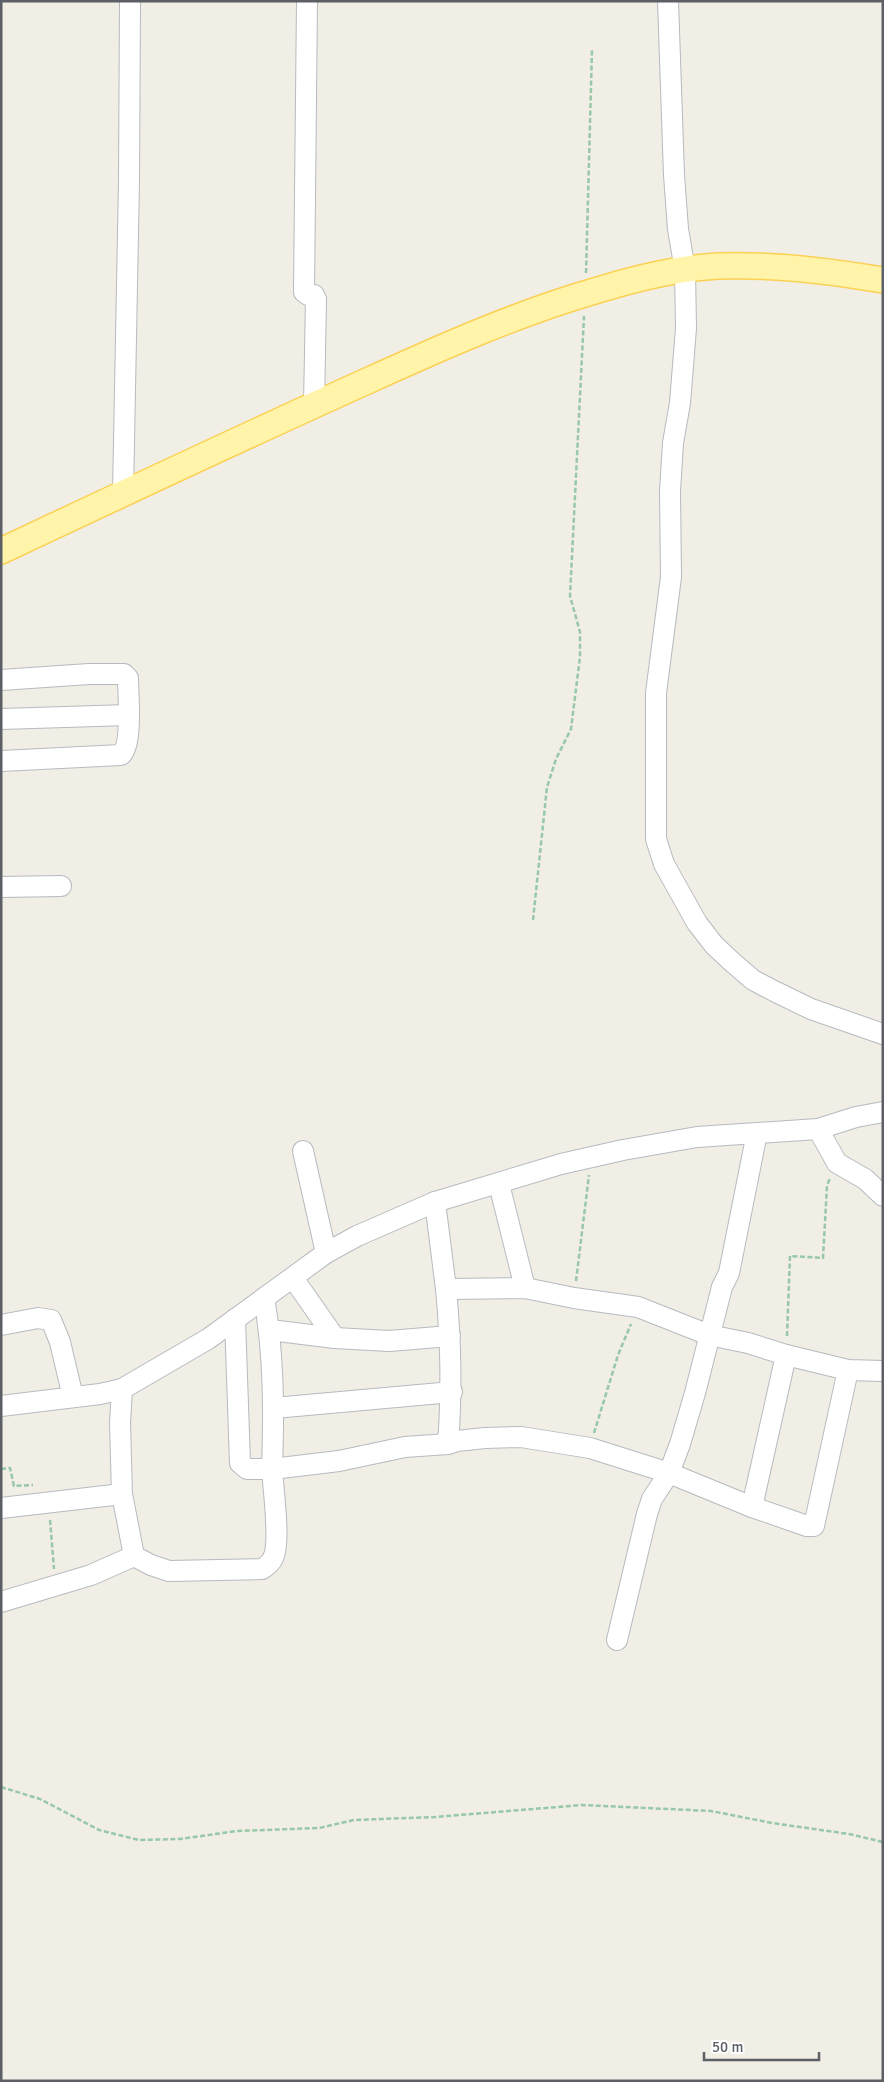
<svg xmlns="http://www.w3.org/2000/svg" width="884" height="2082" font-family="Signika,sans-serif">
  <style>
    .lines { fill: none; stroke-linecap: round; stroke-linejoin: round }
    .minor-casing { stroke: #b7babf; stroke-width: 22 }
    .major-casing { stroke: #fbd153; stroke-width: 28 }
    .path { stroke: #97c8a7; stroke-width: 2.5; stroke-dasharray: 5 2.5; stroke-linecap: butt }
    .minor { stroke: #fff; stroke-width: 20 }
    .major { stroke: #fff4aa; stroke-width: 25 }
  </style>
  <rect width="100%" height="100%" fill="#f0eee5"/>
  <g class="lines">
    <g class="minor-casing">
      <g id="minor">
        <path d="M307 1 304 292 308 295H314L316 299 314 405"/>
        <path d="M668 1 674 175 678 229 685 270 686 328 680 403 673 443 670 491 671 577 656 693V839L664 864 697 923 714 945 731 961 753 980 776 992 811 1009 883 1034"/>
        <path d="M123 494 129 181 130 1"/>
        <path d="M1 680 89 674H124L128 678C128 694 133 744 121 755L1 761"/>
        <path d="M1 719 129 715"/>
        <path d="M1 887 61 886"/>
        <path d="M818 1129 837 1163 865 1179 883 1196"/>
        <path d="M303 1151 326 1253"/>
        <path d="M499 1184 525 1288"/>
        <path d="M435 1202 446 1289 525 1288 574 1298 638 1307 709 1335 748 1343 786 1355 848 1370 883 1371"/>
        <path d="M293 1278 335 1338"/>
        <path d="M446 1289C451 1341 452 1392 448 1444"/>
        <path d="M235 1319 240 1463 247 1469H272C274 1412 274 1354 264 1298"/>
        <path d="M1 1325 38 1318 51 1320 60 1342 73 1397"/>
        <path d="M270 1330 335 1338 389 1341 450 1336"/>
        <path d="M122 1389 120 1423 122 1494 134 1556 151 1565 169 1571 262 1569C267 1566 271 1563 273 1558 281 1543 273 1488 272 1469L339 1461 405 1447 448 1444 457 1441 485 1438 521 1437 590 1448 669 1473 752 1507 807 1526H814L848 1370"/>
        <path d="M1 1406 100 1394 122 1389 208 1339 326 1253 357 1236 435 1202 561 1164 623 1150 697 1137 818 1129 856 1117 883 1112"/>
        <path d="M274 1408 452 1392"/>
        <path d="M752 1507 786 1355"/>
        <path d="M1 1508 122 1494"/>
        <path d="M1 1602 91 1575 134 1556"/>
        <path d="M617 1640 647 1514 652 1499 669 1473 680 1444 695 1393 722 1287 729 1273 757 1133"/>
      </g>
    </g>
    <g class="major-casing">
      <path id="major" d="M1 551C122 494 243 437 365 382 442 347 518 313 598 290 637 278 677 268 718 266 774 264 828 271 883 280"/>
    </g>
    <g class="path">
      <path d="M586 273 592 49"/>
      <path d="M533 920 547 787 556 759 571 729 580 657V632L570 596 584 316"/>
      <path d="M576 1281 589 1175"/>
      <path d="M787 1336 790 1256 823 1258 827 1186 830 1178"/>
      <path d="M594 1433 618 1355 631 1324"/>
      <path d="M1 1469 10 1468 14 1486 33 1485"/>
      <path d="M50 1520 54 1569"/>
      <path d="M1 1787 40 1799 99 1830 139 1840 180 1839 237 1831 319 1828 354 1820 435 1817 582 1805 711 1811 772 1823 849 1834 883 1842"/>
    </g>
    <use href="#minor" class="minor"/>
    <use href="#major" class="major"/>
  </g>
  <rect width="884" height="2082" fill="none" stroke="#5c6066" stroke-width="5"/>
  <path d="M704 2052v8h115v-8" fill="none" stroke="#5c6066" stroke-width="2.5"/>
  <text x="712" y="2052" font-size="15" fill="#5c6066" stroke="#ffffff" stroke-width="4" paint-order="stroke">50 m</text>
</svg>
